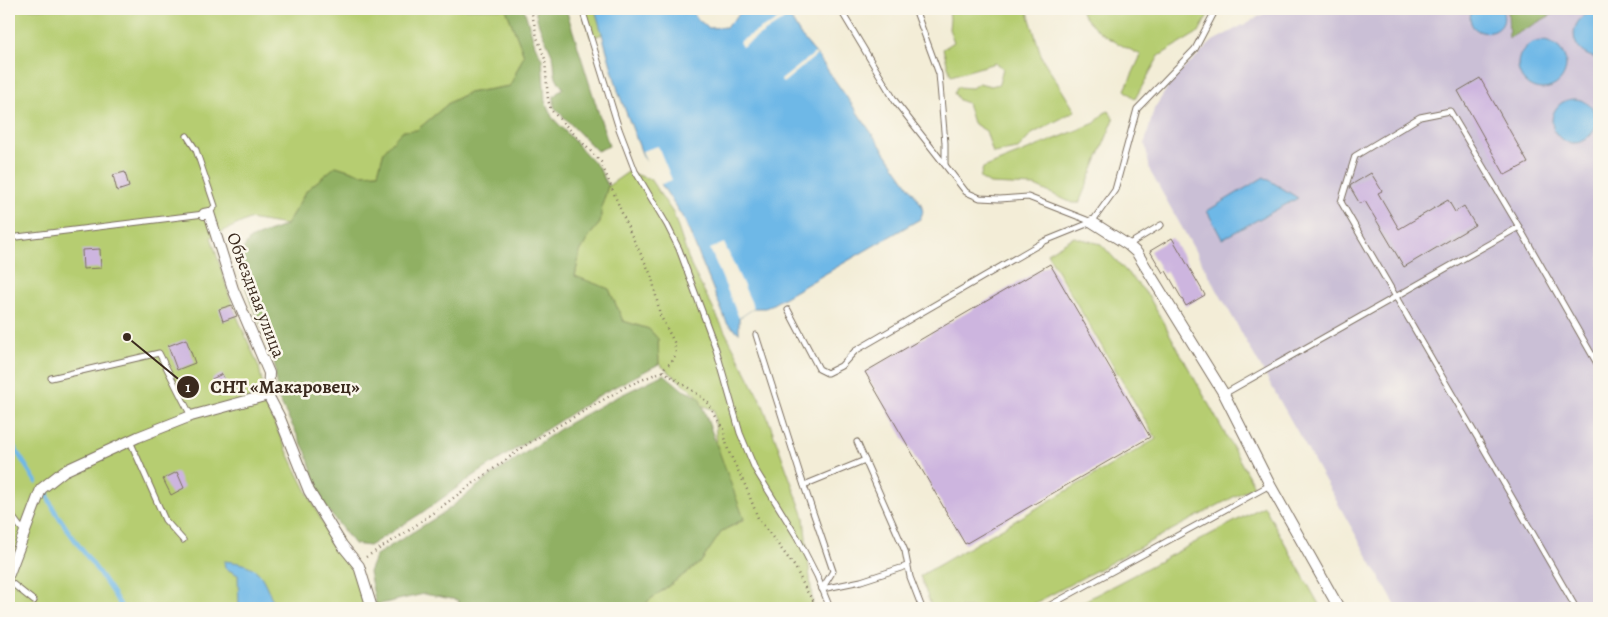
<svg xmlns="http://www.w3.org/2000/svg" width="1608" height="617" font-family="Alegreya,serif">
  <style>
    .industrial { fill: #cabfd6 }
    .green { fill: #b6cd71; stroke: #787c48 }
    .forest { fill: #90b063; stroke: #666d40 }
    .water { fill: #6eb8e7; stroke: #547182 }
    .pier { fill: #f3edd7 }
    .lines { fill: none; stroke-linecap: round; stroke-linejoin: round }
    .stream { stroke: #6eb8e7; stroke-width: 4.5 }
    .building { fill: #cdb5df }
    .service-casing { stroke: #7b6e5f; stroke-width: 7 }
    .minor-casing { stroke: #7b6e5f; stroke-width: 12 }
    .path { stroke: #7b6e5f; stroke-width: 2.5; stroke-dasharray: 1 4; stroke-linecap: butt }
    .service { stroke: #fff; stroke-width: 5 }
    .minor { stroke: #fff; stroke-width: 10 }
    .labels { text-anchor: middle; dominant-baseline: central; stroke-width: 5; stroke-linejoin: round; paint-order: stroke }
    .street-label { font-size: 18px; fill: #3b2a1e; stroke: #fbf7ec }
    .leader { fill: none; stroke: #3b2a1e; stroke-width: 2 }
    .callout-dot { fill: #3b2a1e; stroke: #fbf7ec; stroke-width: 2 }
    .mark-label { font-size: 15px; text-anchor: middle; font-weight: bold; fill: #fff }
    .callout-label { font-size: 19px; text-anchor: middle; font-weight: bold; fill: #3b2a1e; stroke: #fbf7ec; stroke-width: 5; stroke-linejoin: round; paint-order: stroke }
  </style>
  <rect width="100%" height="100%" fill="#fbf7ec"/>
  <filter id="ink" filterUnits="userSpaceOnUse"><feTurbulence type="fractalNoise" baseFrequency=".02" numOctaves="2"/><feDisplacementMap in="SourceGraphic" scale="10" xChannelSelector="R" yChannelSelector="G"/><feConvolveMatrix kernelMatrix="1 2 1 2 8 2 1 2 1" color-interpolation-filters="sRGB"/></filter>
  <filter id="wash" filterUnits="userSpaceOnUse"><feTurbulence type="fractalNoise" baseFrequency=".0096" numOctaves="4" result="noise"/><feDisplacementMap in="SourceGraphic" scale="20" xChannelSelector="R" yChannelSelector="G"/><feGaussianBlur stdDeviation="1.12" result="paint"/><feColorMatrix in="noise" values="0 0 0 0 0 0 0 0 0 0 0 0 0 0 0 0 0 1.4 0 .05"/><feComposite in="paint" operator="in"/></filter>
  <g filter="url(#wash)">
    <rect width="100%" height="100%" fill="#f3edd7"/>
    <path class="industrial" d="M1273 9H1599V608H1397L1150 171 1145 143 1154 109 1173 79 1213 41Z"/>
    <g class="green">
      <path d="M9 9H506L524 55 510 86 468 93 450 102 417 130 384 151 378 173 361 174 336 166 307 190 286 225 249 219 211 237 233 307 259 367 268 410 296 470 330 537 357 567 364 608H9Z"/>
      <path d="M582 9H595L603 34 591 38Z"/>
      <path d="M949 9H1027L1042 58 1075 111 1032 134 1018 149 993 153 986 131 973 123 967 103 959 100 954 93 957 87 972 88 979 83 991 86 999 84 1003 68 995 63 951 76 943 49 954 42 949 29 950 19Z"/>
      <path d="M1080 9H1211L1199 32 1159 56 1135 99 1125 90 1141 55C1119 44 1092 32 1080 9Z"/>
      <path d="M1109 111 1114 119 1079 203H1072L1035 186 990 184 980 178 983 168 1095 123 1104 113Z"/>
      <path d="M628 172 650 179 673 213 691 266 763 405 804 517 813 608H644L648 601 701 562 722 531 744 520 717 448 714 410 701 405 696 394 659 364 658 339 649 329 623 321 609 289 575 277 580 252 590 235 600 223 602 205 608 186Z"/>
      <path d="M1074 237 1101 244 1148 295 1254 486 1026 608H932L920 576 1156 439 1047 253Z"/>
      <path d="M1264 506 1321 608H1071Z"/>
    </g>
    <g class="forest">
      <path d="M506 9H524L535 45 542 59 545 101 552 117 599 168 608 186 602 205 600 223 590 235 580 252 575 276 609 289 623 321 649 329 658 339 659 364 603 393 475 475 420 514 369 546 354 544 321 501 306 452 277 396 274 354 251 303 239 264 241 252 250 239 286 225 307 190 336 166 361 174 378 173 384 151 402 131 417 130 450 102 468 93 510 86 524 55Z"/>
      <path d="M535 9H566L609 146 597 151 554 107V96L563 88C560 84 556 78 555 74 554 67 555 61 552 54 545 37 538 28 535 9Z"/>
      <path d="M1508 9H1562L1509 38Z"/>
      <path d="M664 374 683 390 699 397 744 519 722 531 701 562 648 601 644 608H460L458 600 424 594 376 605 369 572 376 555 445 512 484 481 569 423 609 401Z"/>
    </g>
    <g class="water">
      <path d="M595 9H691L697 19 709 28 726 27 744 9H785L801 36 818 56 921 204 923 212 920 219 766 308H754L739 318V333L727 323 685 221 643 156 619 94Z"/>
      <path d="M1472 9H1502C1514 40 1460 41 1472 9Z"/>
      <path d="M1596 11 1599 12V58C1568 56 1565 17 1596 11Z"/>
      <circle cx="1542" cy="65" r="24"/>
      <circle cx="1574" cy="121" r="22"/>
      <path d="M1264 177 1298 198 1222 239 1207 211Z"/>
      <path d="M224 561C263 564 261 576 276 608H239L238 575 225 568Z"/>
    </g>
    <g class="pier">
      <path d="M787 12 789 14 782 21 742 47 739 42 767 25 769 26Z"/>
      <path d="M815 53 817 55 783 83 781 80Z"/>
      <path d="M658 146 672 180 659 185 648 167 642 151Z"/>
      <path d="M724 243 754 308 739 318 710 249Z"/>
    </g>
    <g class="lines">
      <g class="stream">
        <path d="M9 439 36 482"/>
        <path d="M47 492C50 507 59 516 67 529 85 555 106 580 122 608"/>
      </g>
    </g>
    <g id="blocks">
      <g class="building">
        <path d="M1480 78 1528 163 1505 175 1458 91Z"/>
        <path d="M125 172 129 187 117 191 113 175Z"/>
        <path d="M1371 173 1382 191 1378 193 1399 229 1448 200 1455 212 1464 206 1475 225 1404 267 1365 201 1360 204 1350 187 1351 185Z"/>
        <path d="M1172 238 1205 295 1186 306 1166 271 1163 273 1150 251Z"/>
        <path d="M100 249 101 268 83 269 82 250Z"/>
        <path d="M1050 264 1150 437 965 544 865 372Z"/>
        <path d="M232 305 237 316 223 321 219 309Z"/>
        <path d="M186 339 195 363 177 370 168 346Z"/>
        <path d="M222 374 229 389 219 394 212 379Z"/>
        <path d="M177 472 184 488 171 495 163 479Z"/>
      </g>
    </g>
  </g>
  <g filter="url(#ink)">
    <use href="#blocks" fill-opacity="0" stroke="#7b6e5f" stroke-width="1"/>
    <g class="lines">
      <g class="service-casing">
        <g id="service">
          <path d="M582 9 619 129 635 171 667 225 679 249 716 349 740 433 755 469 797 537 817 576 830 608"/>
          <path d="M840 9 895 101 966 192 980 198 1000 199 1028 197 1092 222"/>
          <path d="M915 9 939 74 945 143V164"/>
          <path d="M187 136 196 150 215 206 209 213"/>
          <path d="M9 238 204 214"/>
          <path d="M1128 245 1161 225"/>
          <path d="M788 310 819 369 827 373 841 366 855 351 1045 241 1092 222 1115 190 1137 109 1195 49 1216 9"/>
          <path d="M756 335 800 474 833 571 822 589"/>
          <path d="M51 378 159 353 191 416"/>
          <path d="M1224 394 1519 227"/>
          <path d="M130 441 165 520 183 540"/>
          <path d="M857 442 905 551 910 577 922 608"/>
          <path d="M804 485 865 460"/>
          <path d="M9 512 24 532"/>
          <path d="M9 581 34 601"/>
          <path d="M822 589 861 581 907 566"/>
          <path d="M1045 608 1270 485"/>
          <path d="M1576 608 1341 202 1355 156 1420 117 1450 111 1519 227 1599 367"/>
        </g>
      </g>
      <g class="minor-casing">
        <g id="minor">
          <path d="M204 214 209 213 233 289 269 373 268 395 279 416 309 491 342 545 359 566 372 608"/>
          <path d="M1092 222 1128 245 1137 253 1224 394 1270 485 1339 608"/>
          <path d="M9 574 41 489 64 471 138 437 191 416 268 395"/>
        </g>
      </g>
      <g class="path">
        <path d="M663 371 699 395 708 403 723 429 728 450 746 487 758 518 795 567 806 590 812 599 818 606"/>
        <path d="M366 557 408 531 529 443 627 386 663 371 665 367 672 362 676 353 674 342 660 315 652 277 629 230 601 162 551 110 548 100 545 59 537 37 531 9"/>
      </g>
      <use href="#service" class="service"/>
      <use href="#minor" class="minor"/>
    </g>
  </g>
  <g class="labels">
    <g class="street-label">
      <text transform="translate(256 295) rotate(69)">Объездная улица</text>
    </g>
  </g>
  <path class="leader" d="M127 337L188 387"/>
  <g class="callout-dot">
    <circle cx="127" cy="337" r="5"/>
    <circle cx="188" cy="387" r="12"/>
  </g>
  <g class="mark-label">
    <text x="188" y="392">1</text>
  </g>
  <g class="callout-label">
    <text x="285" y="393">СНТ «Макаровец»</text>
  </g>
  <rect width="1608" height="617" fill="none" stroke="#fbf7ec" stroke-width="30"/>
</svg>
